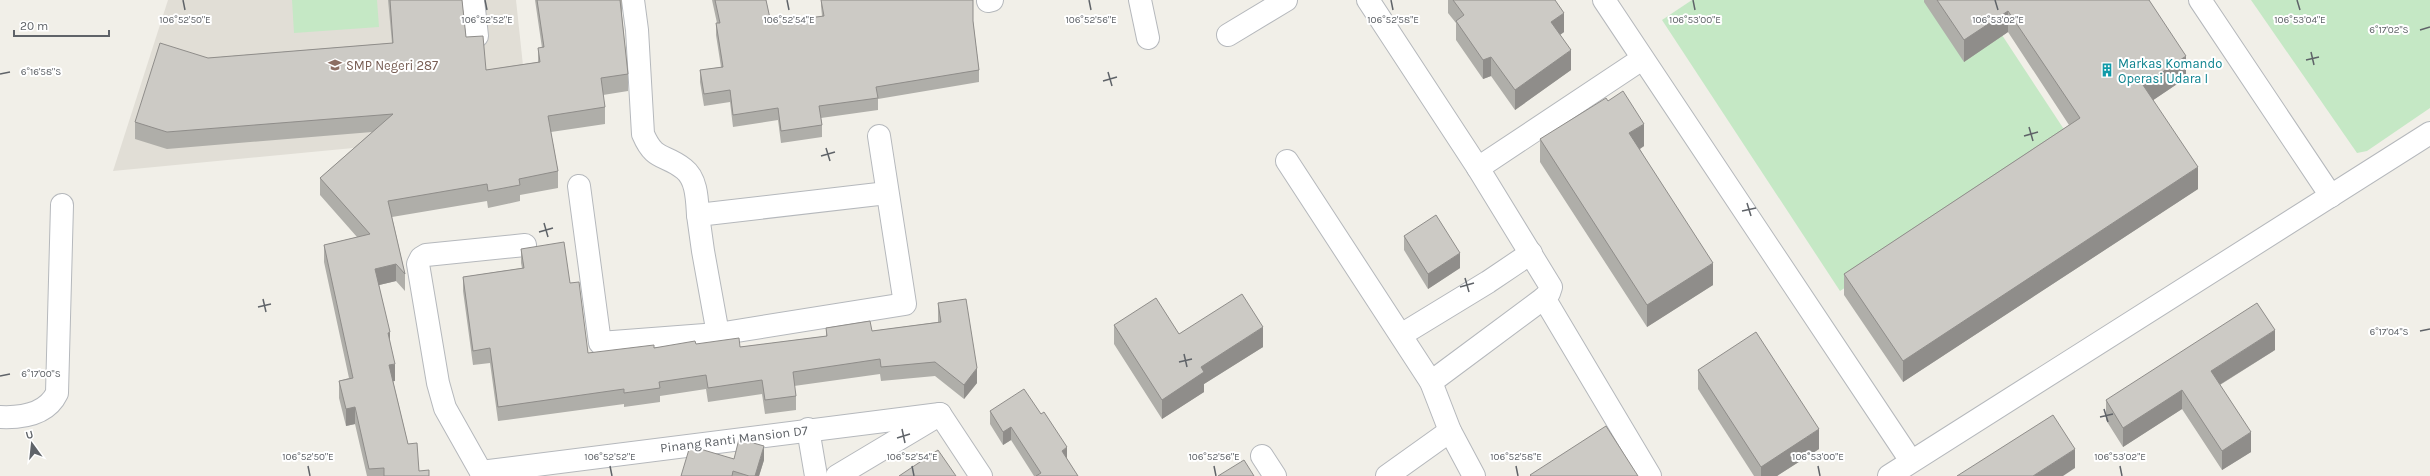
<svg xmlns="http://www.w3.org/2000/svg" width="2430" height="476" font-family="Karla,sans-serif">
  <style>
    .education { fill: #e1ded6 }
    .green { fill: #c5e8c5 }
    .lines { fill: none; stroke-linecap: round; stroke-linejoin: round }
    .minor-casing { stroke: #b5b8bc; stroke-width: 24 }
    .minor { stroke: #fff; stroke-width: 22 }
    .wall { fill: #afaea9 }
    .shaded-wall { fill: #8f8d8a }
    .building { fill: #cccac5; stroke: #8f8d8a }
    .ticks { fill: none; stroke: #5f6368; stroke-width: 1.5 }
    .labels { text-anchor: middle; dominant-baseline: central; stroke-width: 4; stroke-linejoin: round; paint-order: stroke }
    .culture-label { font-size: 13px; fill: #0d838f; stroke: #fff; text-anchor: start }
    .education-label { font-size: 13px; fill: #785e54; stroke: #fff; text-anchor: start }
    .street-label { font-size: 13px; fill: #5f6368; stroke: #fff }
    .ticks-label { font-size: 10px; text-anchor: middle; fill: #5f6368; stroke: #fff; stroke-width: 4; stroke-linejoin: round; paint-order: stroke }
  </style>
  <rect width="100%" height="100%" fill="#f1efe8"/>
  <path class="education" d="M168 0H516L530 131 113 171Z"/>
  <g class="green">
    <path d="M292 0H377L379 27 294 33Z"/>
    <path d="M1692 0H1979L2071 140 1840 291 1662 20Z"/>
    <path d="M2251 0H2430V108L2367 151 2357 153Z"/>
  </g>
  <g class="lines">
    <g class="minor-casing">
      <g id="minor">
        <path d="M473 0 477 36"/>
        <path d="M633 0 637 30 643 134C655 162 664 153 684 169 697 179 697 200 698 215"/>
        <path d="M1140 0 1148 38"/>
        <path d="M1368 0 1478 168 1551 287 1549 293 1544 298 1431 382"/>
        <path d="M1604 0 1911 461"/>
        <path d="M2200 0 2331 196"/>
        <path d="M988 1 992 0"/>
        <path d="M1228 35 1286 0"/>
        <path d="M1287 161 1431 382 1450 431 1474 476"/>
        <path d="M1478 168 1642 59"/>
        <path d="M579 186 600 343 718 334 905 304 879 136"/>
        <path d="M1544 298 1650 476"/>
        <path d="M718 334 703 251 698 215 887 193"/>
        <path d="M1401 335 1488 282 1531 253"/>
        <path d="M940 414 981 476"/>
        <path d="M0 417C22 418 47 414 57 393L62 205"/>
        <path d="M808 429 816 476"/>
        <path d="M1262 456 1275 476"/>
        <path d="M481 472 940 414"/>
        <path d="M481 472 445 408 438 383 418 264 421 258 426 255 525 245"/>
        <path d="M837 476 934 418"/>
        <path d="M1387 476 1450 431"/>
        <path d="M1889 476 2430 133"/>
      </g>
    </g>
    <use href="#minor" class="minor"/>
  </g>
  <g class="wall">
    <path d="M388 0H462L466 37 486 70 538 62V48H542L535 0H622V16L628 74V91L603 95 605 107V124L551 132 558 171V188L520 195V201L488 208 487 201 392 217 405 274V291L396 281 379 285 390 343 395 381H393L408 444 419 471 429 476H367L355 424 346 426 339 398V381L349 378 324 262V245L357 237 320 195V178L372 132 167 149 135 139V122L208 58 392 43Z"/>
    <path d="M712 0H766L771 23 822 16 821 6V0H973V21L979 70V82L878 99V110L821 118 822 125V137L781 143 778 120 733 127 730 102 704 106 700 82V70L721 67 716 35V23H717Z"/>
    <path d="M1448 0H1555L1564 32 1560 35 1571 70 1515 110 1491 76 1483 79 1456 40V23L1448 13Z"/>
    <path d="M1924 0H2149L2186 78 2153 100 2198 189 1903 382 1844 295V274L2069 125 2008 32 1964 62 1924 2Z"/>
    <path d="M1608 101 1644 146 1640 149 1713 285 1647 327 1540 162V139Z"/>
    <path d="M1404 236 1460 268 1428 289 1404 250Z"/>
    <path d="M521 249 570 283 588 353 696 344 740 347 826 336V328L872 331 938 322V303L977 383 964 399 935 376 881 381 880 374 794 386 796 396V410L765 414 762 394 708 402 706 389 660 396V402L624 407V404L498 421 490 363 473 365 463 291V277L522 268 521 263Z"/>
    <path d="M1114 325 1179 334 1263 347 1204 384V392L1162 419 1114 344Z"/>
    <path d="M2275 350 2220 385 2251 452 2222 470 2182 409 2123 447 2106 420V400Z"/>
    <path d="M1698 370 1819 449 1777 476H1754L1698 389Z"/>
    <path d="M990 411 1067 460 1078 476H1034L1011 440 1003 445 990 424Z"/>
    <path d="M734 459 764 460 759 476H681Z"/>
  </g>
  <g class="shaded-wall">
    <path d="M2008 11V32L1964 62V40Z"/>
    <path d="M1564 13V32L1551 41V22Z"/>
    <path d="M1571 50V70L1515 110V90Z"/>
    <path d="M2186 56V78L2143 107V85Z"/>
    <path d="M1491 57V76L1483 79V60Z"/>
    <path d="M1644 124V146L1629 156V133Z"/>
    <path d="M2198 167V189L1903 382V361Z"/>
    <path d="M1460 253V268L1428 289V274Z"/>
    <path d="M1713 263V285L1647 327V305Z"/>
    <path d="M396 264V281L375 286V269Z"/>
    <path d="M1263 327V347L1204 384V392L1162 419V400L1201 367Z"/>
    <path d="M2275 330V350L2211 390V371Z"/>
    <path d="M390 332V349L388 333Z"/>
    <path d="M395 364V381L389 382V365Z"/>
    <path d="M977 368V383L964 399V385Z"/>
    <path d="M2182 390V409L2123 447V428Z"/>
    <path d="M355 407V424L346 426V409Z"/>
    <path d="M1011 427V440L1003 445V432Z"/>
    <path d="M1819 429V449L1777 476H1761V467Z"/>
    <path d="M2251 432V452L2222 470V451Z"/>
    <path d="M764 446V460L759 476H755Z"/>
    <path d="M1067 447V461L1062 451Z"/>
    <path d="M2075 449V468L2063 476H2033Z"/>
  </g>
  <g class="building">
    <path d="M390 0H462L466 37 483 36 486 70 540 62 538 48 544 47 537 0H620L628 74 601 78 605 107 548 116 558 171 519 179 520 185 488 191 487 184 388 201 405 274 396 264 375 269 390 332 388 333 395 364 389 365 408 444 417 443 419 471 429 470V476H384V468L369 469 355 407 346 409 339 381 353 378 324 245 370 234 320 178 393 114 167 132 135 122 160 43 208 58 393 43Z"/>
    <path d="M715 0H766L771 23 824 16 821 0H973V21L979 70 876 87 878 98 819 106 822 125 781 131 778 108 733 115 730 90 704 94 700 70 723 67 716 23H720Z"/>
    <path d="M1453 0H1555L1564 13 1551 22 1571 50 1515 90 1491 57 1483 60 1456 21 1464 15Z"/>
    <path d="M1937 0H2149L2186 56 2143 85 2198 167 1903 361 1844 274 2080 118 2008 11 1964 40Z"/>
    <path d="M1623 91 1644 124 1629 133 1713 263 1647 305 1540 139 1606 98 1608 101Z"/>
    <path d="M1436 215 1460 253 1428 274 1404 236Z"/>
    <path d="M564 242 570 283 579 282 588 353 654 345V348L695 341 696 344 739 338 740 347 827 336 826 328 870 321 872 331 941 322 938 303 966 299 977 368 964 385 935 362 881 367 880 359 793 372 796 396 765 400 762 380 708 388 706 375 659 382 660 388 624 393V389L498 407 490 348 473 351 463 277 524 268 521 249Z"/>
    <path d="M1242 294 1263 327 1201 367 1204 372 1162 400 1114 325 1156 298 1179 334Z"/>
    <path d="M2257 303 2275 330 2211 371 2251 432 2222 451 2182 390 2123 428 2106 400Z"/>
    <path d="M1756 332 1819 429 1761 467 1698 370Z"/>
    <path d="M1024 389 1041 414 1044 412 1067 447 1062 451 1078 476H1036L1041 473 1011 427 1003 432 990 411Z"/>
    <path d="M2053 415 2075 449 2033 476H1957Z"/>
    <path d="M1606 426 1638 476H1531L1530 475Z"/>
    <path d="M739 439 764 446 755 476H749L733 471 732 476H681L690 446 734 459Z"/>
    <path d="M938 450 956 476H899Z"/>
    <path d="M1244 460 1254 476H1218Z"/>
  </g>
  <path class="ticks" d="M183 0 185 10M485 0 487 10M787 0 789 10M1089 0 1091 10M1391 0 1393 10M1693 0 1695 10M1995 0 1998 10M2297 0 2300 10M2420 30 2430 27M2311 52 2314 65M2306 60 2319 57M1108 72 1112 86M0 74 10 72M1103 81 1117 77M2029 127 2033 141M2024 136 2038 132M826 148 830 161M821 156 835 152M1747 203 1751 216M1742 211 1756 208M544 223 548 237M539 232 553 228M1465 278 1469 292M1460 287 1474 283M263 299 266 312M258 307 271 304M2420 331 2430 329M1184 354 1187 367M1179 362 1192 359M0 376 10 374M2104 409 2108 422M2100 417 2113 414M902 429 905 443M897 438 910 434M308 466 310 476M610 466 612 476M912 466 914 476M1214 466 1216 476M1516 466 1518 476M1818 466 1820 476M2120 466 2122 476"/>
  <defs>
    <g id="school-bare" transform="scale(1.08)"><path d="M0-5L7-2L0 1L-7-2ZM-4 1L0 2.5L4 1V4Q0 6-4 4Z" fill="#8d6e63" stroke="#fff" stroke-width="2.5" paint-order="stroke"/></g>
    <g id="building-bare" transform="scale(1.08)"><path d="M-4-6H4V6H1V3H-1V6H-4ZM-2.5-4.3h1.7v1.8h-1.7ZM.8-4.3h1.7v1.8H.8ZM-2.5-1h1.7V.8h-1.7ZM.8-1h1.7V.8H.8Z" fill="#0f9aa8" stroke="#fff" stroke-width="2.5" paint-order="stroke"/></g>
  </defs>
  <g fill-rule="evenodd">
    <use href="#school-bare" x="335" y="65"/>
    <use href="#building-bare" x="2107" y="70"/>
  </g>
  <g class="labels">
    <g class="culture-label">
      <text x="2118" y="63">Markas Komando<tspan x="2118" dy="15">Operasi Udara I</tspan></text>
    </g>
    <g class="education-label">
      <text x="346" y="65">SMP Negeri 287</text>
    </g>
    <g class="street-label">
      <text transform="translate(734 439) rotate(-7)">Pinang Ranti Mansion D7</text>
    </g>
  </g>
  <g class="ticks-label">
    <text x="185" y="23">106°52'50"E</text>
    <text x="487" y="23">106°52'52"E</text>
    <text x="789" y="23">106°52'54"E</text>
    <text x="1091" y="23">106°52'56"E</text>
    <text x="1393" y="23">106°52'58"E</text>
    <text x="1695" y="23">106°53'00"E</text>
    <text x="1998" y="23">106°53'02"E</text>
    <text x="2300" y="23">106°53'04"E</text>
    <text x="2389" y="33">6°17'02"S</text>
    <text x="41" y="75">6°16'58"S</text>
    <text x="2389" y="335">6°17'04"S</text>
    <text x="41" y="377">6°17'00"S</text>
    <text x="308" y="460">106°52'50"E</text>
    <text x="610" y="460">106°52'52"E</text>
    <text x="912" y="460">106°52'54"E</text>
    <text x="1214" y="460">106°52'56"E</text>
    <text x="1516" y="460">106°52'58"E</text>
    <text x="1818" y="460">106°53'00"E</text>
    <text x="2120" y="460">106°53'02"E</text>
  </g>
  <g transform="translate(32 444) rotate(345)" stroke="#ffffff" stroke-width="3" paint-order="stroke">
  <path d="M0-3L7 15L0 10L-7 15Z" fill="#5f6368"/>
  <text y="-6" font-size="11" font-weight="bold" text-anchor="middle" fill="#5f6368">U</text>
  </g>
  <path d="M14 30v6h95v-6" fill="none" stroke="#5f6368" stroke-width="2"/>
  <text x="20" y="30" font-size="12" fill="#5f6368" stroke="#ffffff" stroke-width="3" paint-order="stroke">20 m</text>
</svg>
